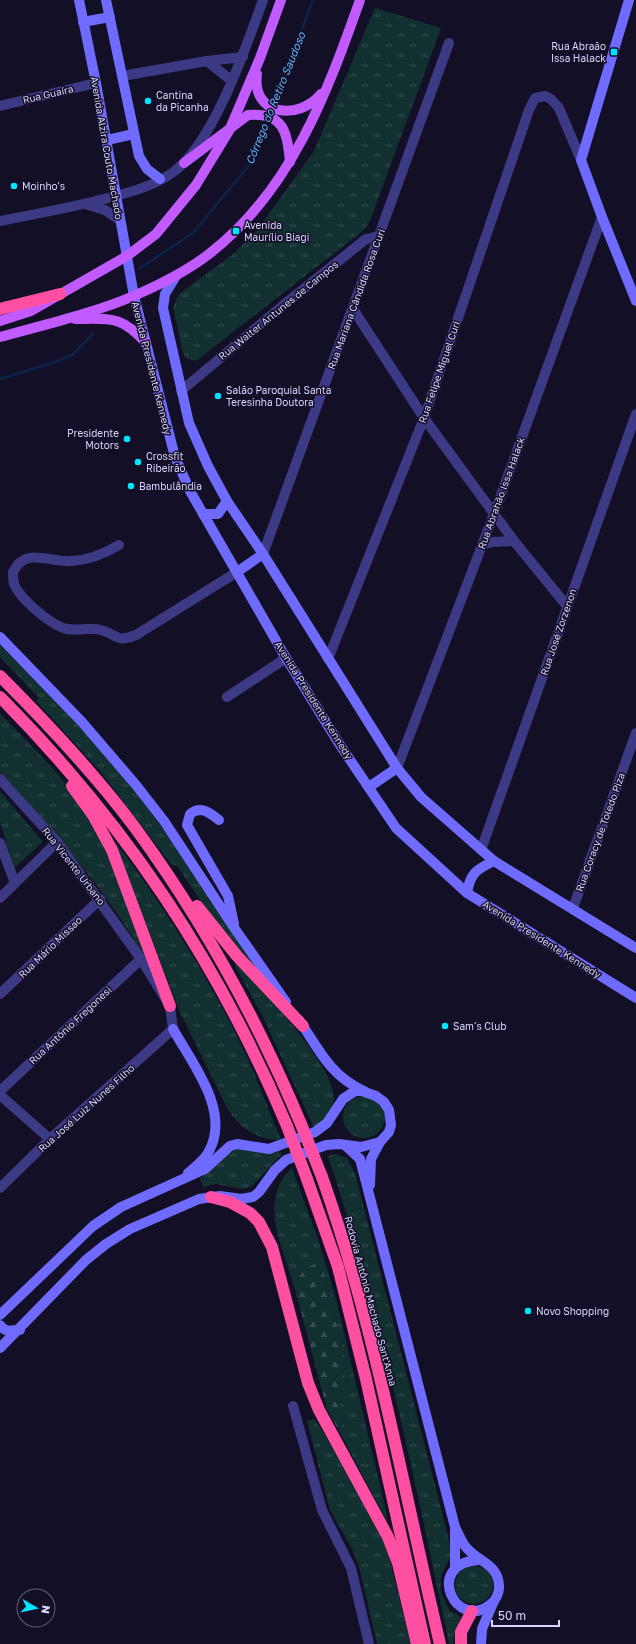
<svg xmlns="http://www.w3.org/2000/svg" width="636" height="1644" font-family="'Golos Text',sans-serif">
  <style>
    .grass { fill: url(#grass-tufts) }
    .forest { fill: url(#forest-firs) }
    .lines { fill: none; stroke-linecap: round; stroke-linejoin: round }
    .stream { stroke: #0c2248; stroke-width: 2.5 }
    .street { stroke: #3d3a85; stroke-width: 10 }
    .secondary { stroke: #6f6bff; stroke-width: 10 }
    .primary { stroke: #c25bff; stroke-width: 10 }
    .highway { stroke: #ff4fa3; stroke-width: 12 }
    .highway-bridge { stroke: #ff4fa3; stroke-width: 12 }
    .poi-dot { fill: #00e5ff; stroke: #130f26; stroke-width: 1.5 }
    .labels { text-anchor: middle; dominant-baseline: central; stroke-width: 3; stroke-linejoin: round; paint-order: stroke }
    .poi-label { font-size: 10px; fill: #d9d4ff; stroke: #130f26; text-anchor: start }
    .street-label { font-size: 10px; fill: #d9d4ff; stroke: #130f26 }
    .water-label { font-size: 11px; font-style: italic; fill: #62b6ff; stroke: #130f26 }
  </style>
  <defs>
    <pattern id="grass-tufts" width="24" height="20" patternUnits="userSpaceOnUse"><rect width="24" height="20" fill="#12302f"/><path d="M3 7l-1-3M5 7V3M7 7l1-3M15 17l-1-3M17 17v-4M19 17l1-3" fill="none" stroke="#344d4e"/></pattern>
    <pattern id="forest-firs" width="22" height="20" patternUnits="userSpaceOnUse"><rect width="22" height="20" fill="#12302f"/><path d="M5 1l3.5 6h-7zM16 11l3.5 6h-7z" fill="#344d4e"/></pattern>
  </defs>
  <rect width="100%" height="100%" fill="#130f26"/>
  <g class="grass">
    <path d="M375 8 441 28 370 221 364 230 196 361 188 359 183 354 173 307 179 294 232 255 258 229 314 151Z"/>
    <path d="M0 645C46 692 95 739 135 792 181 851 221 914 262 976L216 923 177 866 171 864 100 771 36 701 39 698 0 657Z"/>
    <path d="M0 713C29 744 63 775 86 812 115 858 130 912 148 963 136 943 124 923 110 904 77 857 38 814 0 772Z"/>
    <path d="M0 791 43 842 14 868 0 822Z"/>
    <path d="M114 840C157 897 197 959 230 1022 250 1060 265 1100 281 1140 256 1140 238 1127 226 1106L179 1010Z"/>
    <path d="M236 961C260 988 334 1064 334 1099 333 1113 324 1121 315 1130L263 1017 235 966Z"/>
    <circle cx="364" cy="1117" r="21"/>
    <path d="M239 1148 280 1149 281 1155 251 1187 241 1189 216 1184 203 1187 200 1178C214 1170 227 1152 239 1148Z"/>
    <path d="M335 1154 347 1158 355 1173 449 1540 450 1558 441 1576V1593L449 1610 461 1617 456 1629 453 1644H449C415 1480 381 1315 328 1156Z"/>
    <path d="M292 1168 317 1236 335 1295 386 1511 387 1521 338 1429 344 1422C343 1417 340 1409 340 1404 342 1388 349 1385 343 1370L346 1362 323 1269 300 1273 294 1286C283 1247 257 1200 292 1168Z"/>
    <path d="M314 1419 324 1433 375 1522 388 1552 411 1644H377L359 1566 350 1545 330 1510 307 1421Z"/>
    <circle cx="474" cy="1585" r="19"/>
  </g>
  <path class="forest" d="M317 1263 323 1269 346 1362 343 1370C349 1386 342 1388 340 1404 340 1409 343 1417 344 1422L338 1429 327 1410 294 1286C300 1273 304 1268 317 1263Z"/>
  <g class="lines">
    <g class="stream">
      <path d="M274 104 313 0"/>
      <path d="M139 269 193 233 251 163 268 119"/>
      <path d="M0 379 55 362 72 355 93 334"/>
    </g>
    <g class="street">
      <path d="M207 61 232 81"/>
      <path d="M122 76 207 61 243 57"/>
      <path d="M0 106 96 83"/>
      <path d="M85 204 105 210 120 220"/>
      <path d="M0 221C31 215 62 209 92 202 119 195 149 189 172 173 213 145 246 47 263 0"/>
      <path d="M353 309 424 418 514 541 567 606"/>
      <path d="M181 391 281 307 366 239 379 236"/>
      <path d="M119 545C104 554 90 560 72 561 49 563 26 546 13 572 13 575 13 580 14 584 20 599 52 626 67 629 78 631 91 627 101 630 119 635 115 643 136 635L237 572"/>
      <path d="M482 545 492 542 514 541"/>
      <path d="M263 554 449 43"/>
      <path d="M328 659 424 418 529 110 535 98 545 96 551 99 559 108 581 160"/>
      <path d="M227 697 286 658"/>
      <path d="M397 768 494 514 602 217"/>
      <path d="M0 779 57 842 141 959 170 1006 173 1029 50 1139 0 1188"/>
      <path d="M0 843 15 883"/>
      <path d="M481 850 636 414"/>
      <path d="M0 898 57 842"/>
      <path d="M573 908 636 733"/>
      <path d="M0 994 100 899"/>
      <path d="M0 1091 141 959"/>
      <path d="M0 1095 50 1139"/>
      <path d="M293 1406 322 1510 351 1568 369 1644"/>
    </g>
    <g class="secondary">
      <path d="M79 0 96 83 134 296 175 457 190 491 286 658 340 745 396 828 467 893 636 998"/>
      <path d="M106 0 139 156 147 169 160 179"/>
      <path d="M629 0 581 160 602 217 636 301"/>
      <path d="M83 22 110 17"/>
      <path d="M107 140 134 134"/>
      <path d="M176 276 165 294 163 308 189 423 208 466 227 501 263 554 397 768 421 797 494 861 636 948"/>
      <path d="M203 514H218L227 501"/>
      <path d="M237 572 263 554"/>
      <path d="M0 637 82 722 136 785 164 821 235 929 286 1002"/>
      <path d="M369 787 397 768"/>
      <path d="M219 820C210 813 201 805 190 814L187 825 228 896 234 924"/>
      <path d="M467 893C470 873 477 869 494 861"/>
      <path d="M299 1020C319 1049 330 1076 364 1091"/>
      <path d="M173 1029C192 1063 231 1111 209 1151 205 1160 195 1167 188 1173"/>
      <path d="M345 1145 360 1159 455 1527C458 1533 461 1540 465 1546 477 1562 500 1564 499 1588 499 1593 496 1600 491 1604 456 1633 423 1563 479 1560"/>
      <path d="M370 1185 371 1159 380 1142"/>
      <path d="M0 1315 93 1226 121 1207 205 1169 230 1146 237 1144 269 1149 315 1132 327 1123 343 1099 355 1091H362L376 1096 384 1102 389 1110 391 1125 389 1132 380 1142 361 1147 339 1144 326 1145 286 1160 275 1170 259 1192 253 1197 241 1199 220 1196 199 1199 130 1229 106 1244 86 1260 0 1348"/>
      <path d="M0 1325C5 1333 11 1330 20 1330"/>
      <path d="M455 1531V1567"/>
      <path d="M481 1644 482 1629 493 1603"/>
    </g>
    <g class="primary">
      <path d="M257 74C251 116 299 121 321 94"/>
      <path d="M184 163 248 115C284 112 287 132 290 162"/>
      <path d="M75 319C110 319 121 315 146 343"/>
      <path d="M0 321 31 311 127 256 156 234 196 185 229 131 260 58 281 0"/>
      <path d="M0 337C43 325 95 313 136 295 161 284 187 271 209 254 291 191 327 93 360 0"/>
    </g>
    <g class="highway">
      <path d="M0 309 60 294"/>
      <path d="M0 676C48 724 96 775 136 829 203 921 257 1019 301 1124"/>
      <path d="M0 697C126 824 218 962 287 1126"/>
      <path d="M72 786 93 815 112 850 170 1006"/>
      <path d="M197 906 237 956 303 1026"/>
      <path d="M322 1177C376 1329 403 1488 440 1644"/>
      <path d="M307 1179 338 1267 366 1379 425 1644"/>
      <path d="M211 1197 230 1202 250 1213 259 1222 272 1247 308 1383 319 1410 388 1537 398 1563 417 1644"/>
      <path d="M461 1644V1632L472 1611"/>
    </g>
    <g class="highway-bridge">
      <path d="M301 1124 322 1177"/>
      <path d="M287 1126 307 1179"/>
    </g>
  </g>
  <g class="poi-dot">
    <rect x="610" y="48" width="8" height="8" rx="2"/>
    <circle cx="148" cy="101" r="4"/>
    <circle cx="14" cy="186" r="4"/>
    <rect x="232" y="227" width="8" height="8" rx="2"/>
    <circle cx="218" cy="396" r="4"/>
    <circle cx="127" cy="439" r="4"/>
    <circle cx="138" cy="462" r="4"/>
    <circle cx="131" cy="486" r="4"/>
    <circle cx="445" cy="1026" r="4"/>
    <circle cx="528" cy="1311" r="4"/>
  </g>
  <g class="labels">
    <g class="poi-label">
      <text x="606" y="46" text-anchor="end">Rua Abraão<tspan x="606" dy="12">Issa Halack</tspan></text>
      <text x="156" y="95">Cantina<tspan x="156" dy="12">da Picanha</tspan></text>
      <text x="22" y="186">Moinho's</text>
      <text x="244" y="225">Avenida<tspan x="244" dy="12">Maurílio Biagi</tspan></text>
      <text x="226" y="390">Salão Paroquial Santa<tspan x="226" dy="12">Teresinha Doutora</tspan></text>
      <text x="119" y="433" text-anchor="end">Presidente<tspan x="119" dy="12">Motors</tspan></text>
      <text x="146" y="456">Crossfit<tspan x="146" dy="12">Ribeirão</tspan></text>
      <text x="139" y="486">Bambulândia</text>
      <text x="453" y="1026">Sam´s Club</text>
      <text x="536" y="1311">Novo Shopping</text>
    </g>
    <g class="street-label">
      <text transform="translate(48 94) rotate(-13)">Rua Guaíra</text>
      <text transform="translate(107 148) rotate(80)">Avenida Alzira Couto Machado</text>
      <text transform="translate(356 299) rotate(-70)">Rua Mariana Cândida Rosa Curi</text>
      <text transform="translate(278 310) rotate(-39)">Rua Walter Antunes de Campos</text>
      <text transform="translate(152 368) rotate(76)">Avenida Presidente Kennedy</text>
      <text transform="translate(439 372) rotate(-71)">Rua Felipe Miguel Curi</text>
      <text transform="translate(501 493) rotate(-70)">Rua Abrahão Issa Halack</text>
      <text transform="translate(558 632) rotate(-71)">Rua José Zorzenon</text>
      <text transform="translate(314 700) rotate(58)">Avenida Presidente Kennedy</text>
      <text transform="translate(600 832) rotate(-70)">Rua Coracy de Toledo Piza</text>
      <text transform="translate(74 866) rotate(52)">Rua Vicente Urbano</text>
      <text transform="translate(542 939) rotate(32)">Avenida Presidente Kennedy</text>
      <text transform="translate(50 947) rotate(-44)">Rua Mário Missao</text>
      <text transform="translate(70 1025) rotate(-43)">Rua Antônio Fregonesi</text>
      <text transform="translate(86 1108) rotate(-42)">Rua José Luiz Nunes Filho</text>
      <text transform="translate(371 1301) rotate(75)">Rodovia Antônio Machado Sant'Anna</text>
    </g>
    <g class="water-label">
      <text transform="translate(275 98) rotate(-68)">Córrego do Retiro Saudoso</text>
    </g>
  </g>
  <g transform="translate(36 1608) rotate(99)"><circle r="19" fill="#130f26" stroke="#625e7d"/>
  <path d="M0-3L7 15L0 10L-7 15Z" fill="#00e5ff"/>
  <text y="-6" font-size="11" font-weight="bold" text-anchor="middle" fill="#d9d4ff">N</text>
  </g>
  <path d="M492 1620v6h67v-6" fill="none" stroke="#d9d4ff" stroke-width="2"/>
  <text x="498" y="1620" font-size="12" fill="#d9d4ff" stroke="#130f26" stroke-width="3" paint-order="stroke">50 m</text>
</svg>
